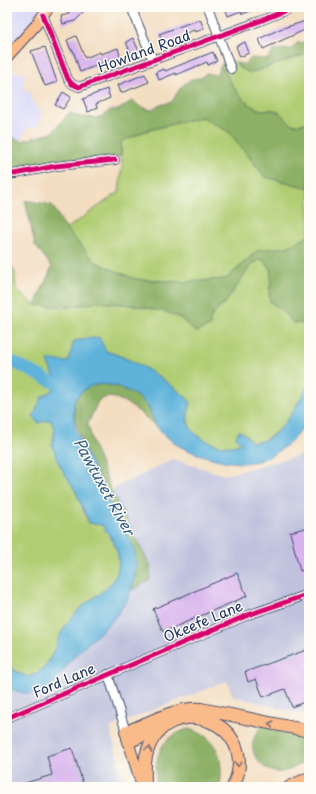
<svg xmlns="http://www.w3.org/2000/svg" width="316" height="794" font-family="'Playpen Sans',sans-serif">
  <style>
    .built { fill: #d8d7f8 }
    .industrial { fill: #bfc2dd }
    .green { fill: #b1cd73; stroke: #667e68 }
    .forest { fill: #8cb065; stroke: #547062 }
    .water { fill: #5eb2da; stroke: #3c709c }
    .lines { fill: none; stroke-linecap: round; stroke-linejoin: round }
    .river { stroke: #5eb2da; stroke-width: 12 }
    .building { fill: #d8b3ec }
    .minor-casing { stroke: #3b496d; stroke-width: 10 }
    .major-casing { stroke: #3b496d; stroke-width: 12 }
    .highway-casing { stroke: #3b496d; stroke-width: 14 }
    .minor { stroke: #fff; stroke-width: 8 }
    .major { stroke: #fabb8b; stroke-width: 10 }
    .highway { stroke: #fabb8b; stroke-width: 12 }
    .cycleway-casing { stroke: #fdfcf7; stroke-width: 8 }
    .cycleway { stroke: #d6006c; stroke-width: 5 }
    .oneway { stroke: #7f6e72 }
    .labels { text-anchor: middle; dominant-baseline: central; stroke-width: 3; stroke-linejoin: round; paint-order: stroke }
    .street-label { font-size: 14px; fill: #1b2f5e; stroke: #fdfcf7 }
    .water-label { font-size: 15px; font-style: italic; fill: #325d89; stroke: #fdfcf7 }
  </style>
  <rect width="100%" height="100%" fill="#fdfcf7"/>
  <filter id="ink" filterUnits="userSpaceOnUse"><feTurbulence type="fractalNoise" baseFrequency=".025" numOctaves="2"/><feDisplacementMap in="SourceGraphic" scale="8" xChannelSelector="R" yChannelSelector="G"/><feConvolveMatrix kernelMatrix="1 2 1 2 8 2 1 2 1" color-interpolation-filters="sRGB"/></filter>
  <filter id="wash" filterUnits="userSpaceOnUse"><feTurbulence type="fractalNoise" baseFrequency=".012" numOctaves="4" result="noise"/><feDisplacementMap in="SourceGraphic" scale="16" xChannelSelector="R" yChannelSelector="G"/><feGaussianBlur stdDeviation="0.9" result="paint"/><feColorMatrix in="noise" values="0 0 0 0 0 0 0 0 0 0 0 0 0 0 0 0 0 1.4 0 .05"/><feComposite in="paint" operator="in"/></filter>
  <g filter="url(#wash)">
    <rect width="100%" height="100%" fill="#f3ddc0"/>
    <g class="built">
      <path d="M7 7H49L7 56Z"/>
      <path d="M7 64 14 71 26 75 23 83 24 88 32 93 31 99 40 110 41 115 38 126 27 129 21 141 7 136Z"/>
    </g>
    <path class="industrial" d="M309 447V716L233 696 227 681 110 727 124 787H7V687L18 692 40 694 51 686 73 658 123 609 131 591 150 580V565L111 490 173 459 224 475 298 456Z"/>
    <g class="green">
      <path d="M309 53V121C286 132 289 115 274 110 269 109 263 111 258 109 240 102 230 81 221 65L225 59 237 63 238 67 250 73Z"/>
      <path d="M202 117 229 132 265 177 309 188V236L287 247 258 250 226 279 183 282 135 279 96 263 66 229 119 192 122 165 121 142 145 131Z"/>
      <path d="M7 256 15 273 16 290 35 305 69 307 98 302 133 305 166 312 180 318 196 332 226 302 251 265 261 259C280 273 266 284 270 302L281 309 293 323 309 324C309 337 312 372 309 383 302 402 275 445 252 442L243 432 241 443C227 452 198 441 190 427 185 419 189 410 191 402L176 389 123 357 106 351 68 363 48 364 55 377 53 391 41 397 50 420 55 428 52 444 58 462 76 492 89 523 102 525C112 538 121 552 118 569 114 591 87 598 75 614 71 619 67 623 64 628 52 648 53 670 28 677L15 671 7 661Z"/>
    </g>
    <g class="forest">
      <path d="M309 39V53L250 73 238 67 237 63C245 66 246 64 251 58L268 59 274 50 292 49 297 43 305 42Z"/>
      <path d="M221 65C230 81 240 102 258 109 263 111 269 109 274 110 289 115 286 132 309 121V188L265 177 229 132 202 117 145 131 121 142V156L41 164 14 170 7 167V136L22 141 52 133 69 113 81 117 96 118 103 116 110 110H118L133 100 139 106 151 110 160 105 172 102C179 89 185 78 201 78L206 73 216 75Z"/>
      <path d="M25 200 52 205 66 229 96 262 135 279 183 282 226 279 258 250 287 247 309 236V324L293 323 281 309 270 302C266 284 280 273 261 259L251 265 226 302 213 313 210 320V326L196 332 180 318 166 312 133 305 98 302 69 307 35 305 52 267 35 245Z"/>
      <path d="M96 384C116 383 141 394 152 412 155 416 155 422 157 427 143 416 116 387 98 401L88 424 93 445 111 490 150 565V580L131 591 135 576 112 508 85 453 75 419 74 404 76 396 89 386Z"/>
      <path d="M262 725 309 733V759C301 764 290 771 281 772 266 774 250 757 253 742 254 736 259 730 262 725Z"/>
      <path d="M188 729C218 736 224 759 220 787H156C155 758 157 738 188 729Z"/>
    </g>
    <path class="water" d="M99 337 106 351C138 361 166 379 191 402 189 410 185 419 190 427 198 441 228 452 241 443L236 437 239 431 242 432 252 442C278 445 300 401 309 382 309 393 311 406 309 417 307 425 300 431 295 437 268 465 244 468 208 457 197 454 182 449 173 442 168 438 161 432 157 427 151 418 152 408 142 400 127 388 101 377 84 390 79 394 75 397 74 404 70 429 87 455 98 476 103 487 107 498 112 509 120 523 131 537 135 553 137 563 135 581 131 591 119 624 84 641 65 668 48 693 35 701 7 687V661L15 671 27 677C53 670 52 648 64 628 67 623 71 619 75 614 87 598 114 591 118 569 121 552 112 538 102 525L89 523 76 492 58 462 52 444 55 428 50 420 38 423 33 416 42 397 53 390 55 377 48 364 49 360 68 362 74 341Z"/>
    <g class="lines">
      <path class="river" d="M7 359 68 390"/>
    </g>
    <g id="blocks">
      <g class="building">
        <path d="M65 7H83L86 10 75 21 63 24 61 16 70 14Z"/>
        <path d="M225 7H260V8L242 14 241 11 228 16Z"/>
        <path d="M200 19 204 29 195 32 194 30 163 43 159 34Z"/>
        <path d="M309 20V28L263 49 259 39 280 29Z"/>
        <path d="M76 36 85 58 100 52 101 54 118 48 121 60 111 63 110 60 80 72 73 50H71L67 40Z"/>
        <path d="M133 38 139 51 131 54 126 42Z"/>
        <path d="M245 42 249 53 240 57 236 46Z"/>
        <path d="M45 47 57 82 45 86 31 51Z"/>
        <path d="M213 52 217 61 208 65 207 62 176 75V73L159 80 156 72 164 69 165 71Z"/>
        <path d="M145 74 149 82 121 93 118 85Z"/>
        <path d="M107 89 110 98 96 104 97 108 88 112 83 99Z"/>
        <path d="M63 92 71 97 63 109 55 105Z"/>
        <path d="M309 527V568L300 571 290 532Z"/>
        <path d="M237 573 247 596 163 632 153 609Z"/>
        <path d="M309 649V700L292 707 285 689 263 697 256 679 248 682 245 672Z"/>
        <path d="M72 748 84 787H15V786L52 775 47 756Z"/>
      </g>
    </g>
  </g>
  <g filter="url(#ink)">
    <use href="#blocks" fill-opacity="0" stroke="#3b496d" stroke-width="1"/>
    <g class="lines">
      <g class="minor-casing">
        <g id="minor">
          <path d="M131 7 153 60"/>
          <path d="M208 7 231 69"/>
          <path d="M43 15 68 79 72 84 79 87 260 21 294 7"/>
          <path d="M7 173 15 174 56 166 115 160"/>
          <path d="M108 674 126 732"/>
          <path d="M7 718 248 615 309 594"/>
        </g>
      </g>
      <g class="major-casing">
        <g id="major">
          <path d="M7 57 35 26 49 7"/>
          <path d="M126 734 142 787"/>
        </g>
      </g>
      <g class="highway-casing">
        <g id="highway">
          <path d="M126 732C150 723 175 707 201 709L309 731"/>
          <path d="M128 742 162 727"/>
          <path d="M145 787C145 777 144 766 146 756 163 687 264 720 233 787"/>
          <path d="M290 787 309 778"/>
        </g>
      </g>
      <use href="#minor" class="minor"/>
      <use href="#major" class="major"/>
      <use href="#highway" class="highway"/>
      <g class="cycleway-casing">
        <g id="cycleway">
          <path d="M43 15 68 79 72 84 79 87 260 21 294 7"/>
          <path d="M7 173 15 174 56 166 115 160"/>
          <path d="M7 718 248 615 309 594"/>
        </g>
      </g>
      <use href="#cycleway" class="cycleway"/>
    </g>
    <defs><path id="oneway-chevron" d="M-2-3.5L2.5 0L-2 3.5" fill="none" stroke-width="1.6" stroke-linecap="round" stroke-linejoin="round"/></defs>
    <g class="oneway">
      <use href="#oneway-chevron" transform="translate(271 724) rotate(-168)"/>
      <use href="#oneway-chevron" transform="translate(149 749) rotate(-68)"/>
      <use href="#oneway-chevron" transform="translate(238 764) rotate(91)"/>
    </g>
  </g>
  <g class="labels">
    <g class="street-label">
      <text transform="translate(144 51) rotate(-20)">Howland Road</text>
      <text transform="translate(203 621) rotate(-23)">Okeefe Lane</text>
      <text transform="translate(64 680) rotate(-23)">Ford Lane</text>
    </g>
    <g class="water-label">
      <text transform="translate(105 486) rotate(61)">Pawtuxet River</text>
    </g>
  </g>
  <rect width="316" height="794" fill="none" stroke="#fdfcf7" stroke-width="24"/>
</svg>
